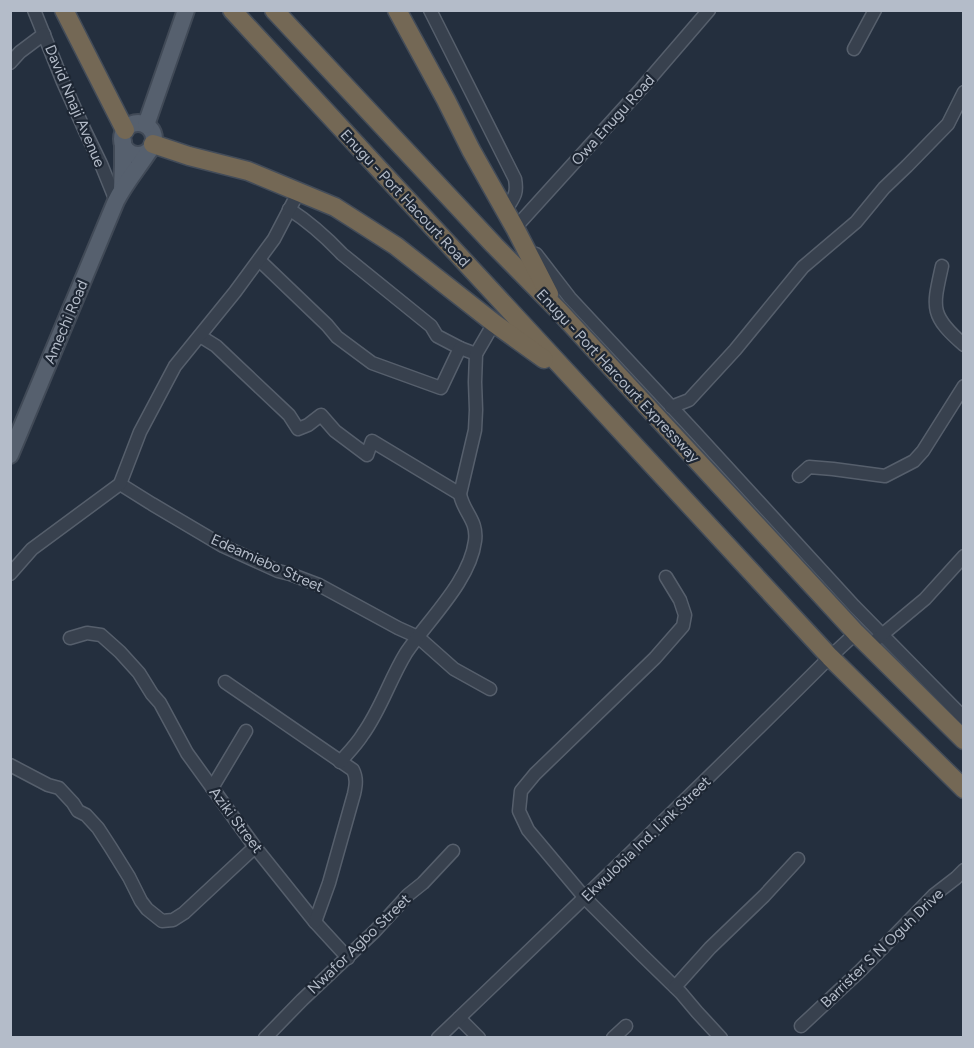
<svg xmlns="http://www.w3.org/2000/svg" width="974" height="1048" font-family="Figtree,sans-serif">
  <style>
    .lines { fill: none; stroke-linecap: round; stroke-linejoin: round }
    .minor-casing { stroke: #565f6c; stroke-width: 15 }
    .major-casing { stroke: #414a57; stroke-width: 20 }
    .highway-casing { stroke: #434c59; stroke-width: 21 }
    .minor { stroke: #38414e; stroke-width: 12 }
    .major { stroke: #56606e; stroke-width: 16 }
    .highway { stroke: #746855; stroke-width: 18 }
    .labels { text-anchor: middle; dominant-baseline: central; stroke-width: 4.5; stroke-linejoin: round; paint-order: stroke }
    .street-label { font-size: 15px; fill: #b4bcc9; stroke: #1d2633 }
  </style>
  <rect width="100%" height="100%" fill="#242f3e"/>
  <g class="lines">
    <g class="minor-casing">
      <g id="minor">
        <path d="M34 10 63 82 85 131 101 164 116 201"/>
        <path d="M430 10 515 179C518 195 513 198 505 211"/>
        <path d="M854 49 875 10"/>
        <path d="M10 63 20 52 44 34"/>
        <path d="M289 209C309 222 326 237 342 254L431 326 437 336 460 348"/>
        <path d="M520 234 515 228 641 89 709 10"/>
        <path d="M536 254 570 298 693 430 854 606 964 718"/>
        <path d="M259 260 327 325 337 337 372 363 441 388 460 348 476 354"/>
        <path d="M942 266C933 307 929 315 964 345"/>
        <path d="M200 336 216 346 236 365 289 415 298 429 308 425 321 415 335 431 367 455 372 441 460 494"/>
        <path d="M671 407 689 400 735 350 803 267 856 222 884 188 907 166 948 124 964 92"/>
        <path d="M799 476 809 467 833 469 885 476 914 461 923 451 964 386"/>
        <path d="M120 484 152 504 223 546 278 571 290 574 319 585 398 628 418 637 454 669 490 689"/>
        <path d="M10 574 32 549 120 484 140 432 175 366 235 292 274 239 299 191"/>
        <path d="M666 577 680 600 685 615 683 626 655 658 535 774 521 791 519 811 528 830 585 898 641 954 681 993 697 1012 721 1038"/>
        <path d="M70 638 87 633 101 635 120 652 139 673 152 694 160 703 187 753 255 847 315 922 348 958"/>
        <path d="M877 639 925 599 964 556"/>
        <path d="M225 682 353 770C357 778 356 785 354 794L329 883 315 922"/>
        <path d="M340 762C348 753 357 744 363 734 381 709 390 679 406 653 428 620 470 581 475 541 478 520 463 512 460 494L475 430 476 410 475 382 476 354 494 323"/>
        <path d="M10 765 48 785 59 788 73 803 78 811 86 815 98 828 111 848 129 877 141 901 147 909 162 921 173 920 184 913 255 847"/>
        <path d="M212 788 246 731"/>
        <path d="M675 987 710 948 764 896 798 859"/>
        <path d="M459 1018 479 1038"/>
        <path d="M801 1026 860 971 934 895 956 878 964 870"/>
        <path d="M265 1038 302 1000 375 931 408 895 423 883 453 851"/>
        <path d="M438 1038C570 912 701 786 830 657L856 633"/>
        <path d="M613 1038 626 1026"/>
      </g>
    </g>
    <g class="major-casing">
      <g id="major">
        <circle cx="138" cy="139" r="16"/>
        <path d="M146 125 186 10"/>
        <path d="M122 189 123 165V141"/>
        <path d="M10 455 116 201C125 183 138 168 149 151"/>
      </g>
    </g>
    <g class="highway-casing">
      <g id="highway">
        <path d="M64 10 125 130"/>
        <path d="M232 10 830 657 964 789"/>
        <path d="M274 10 494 245 559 311 856 633 964 740"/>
        <path d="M397 10 446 100 471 150 515 228 549 294"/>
        <path d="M153 144 189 156 248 171 335 207 396 246 494 323 544 359"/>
      </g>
    </g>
    <use href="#minor" class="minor"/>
    <use href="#major" class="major"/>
    <use href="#highway" class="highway"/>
  </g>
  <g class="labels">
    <g class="street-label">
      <text transform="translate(75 106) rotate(67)">David Nnaji Avenue</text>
      <text transform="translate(613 120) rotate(-48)">Owa Enugu Road</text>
      <text transform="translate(405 198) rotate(47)">Enugu - Port Hacourt Road</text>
      <text transform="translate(66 322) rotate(-67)">Amechi Road</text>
      <text transform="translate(618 376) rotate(47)">Enugu - Port Harcourt Expressway</text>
      <text transform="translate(267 563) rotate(24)">Edeamiebo Street</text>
      <text transform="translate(236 820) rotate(53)">Aziki Street</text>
      <text transform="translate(646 839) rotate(-44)">Ekwulobia Ind. Link Street</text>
      <text transform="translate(359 944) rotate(-44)">Nwafor Agbo Street</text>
      <text transform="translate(882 948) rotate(-44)">Barrister S N Oguh Drive</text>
    </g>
  </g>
  <rect width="974" height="1048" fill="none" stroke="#b4bcc9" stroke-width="24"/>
</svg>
